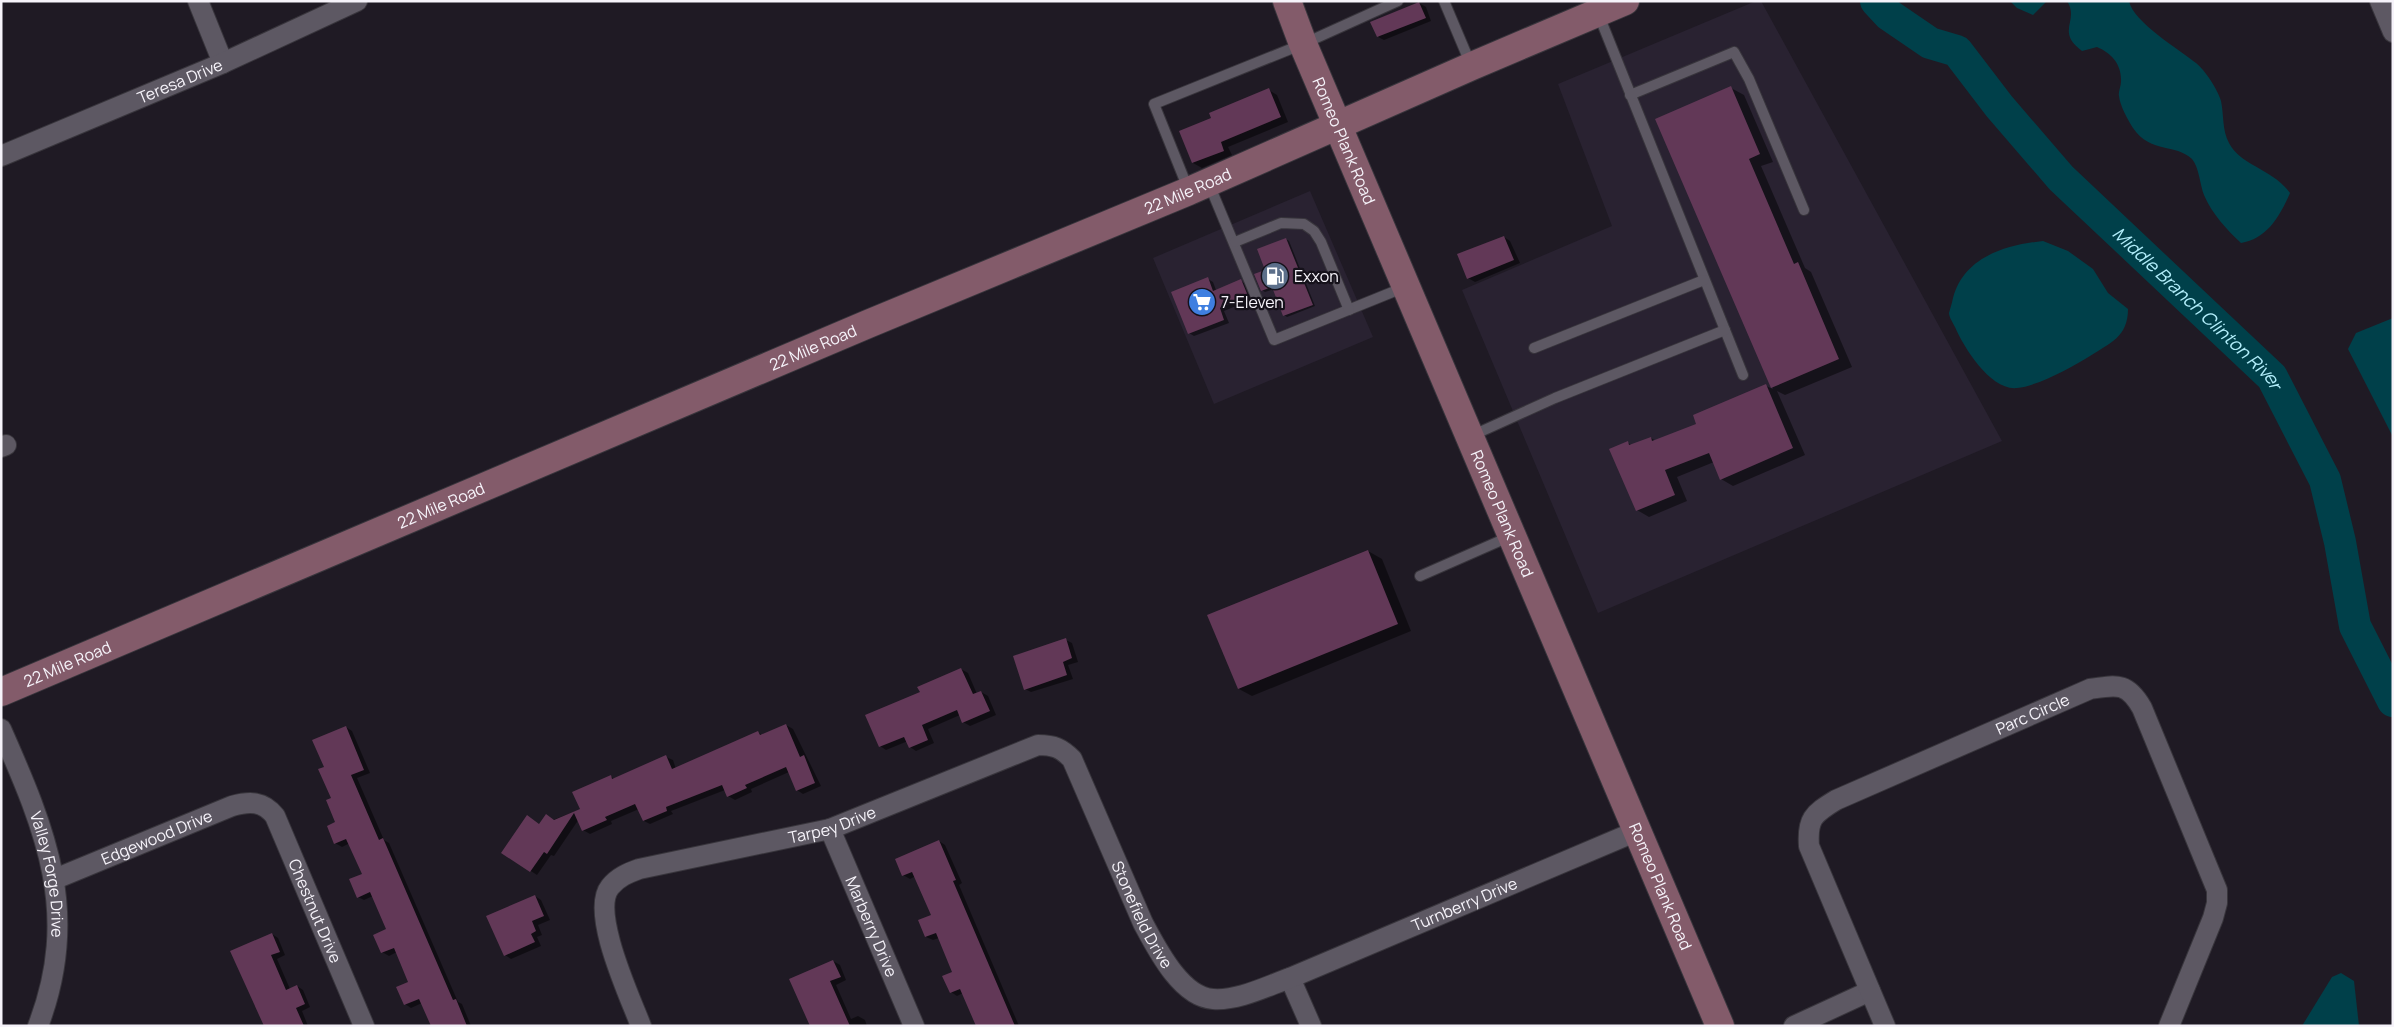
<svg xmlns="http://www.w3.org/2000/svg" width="2394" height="1027" font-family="Manrope,sans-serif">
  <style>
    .built { fill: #292231 }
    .water { fill: #00404a }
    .shadow { fill: #0007 }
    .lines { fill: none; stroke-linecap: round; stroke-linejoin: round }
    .river { stroke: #00404a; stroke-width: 32 }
    .building { fill: #623857 }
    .lane-casing { stroke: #38353c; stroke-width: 12 }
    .street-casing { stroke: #38353c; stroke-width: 22 }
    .secondary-casing { stroke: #38353c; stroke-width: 30 }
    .lane { stroke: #5d5863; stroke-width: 10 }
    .street { stroke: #5d5863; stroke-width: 20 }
    .secondary { stroke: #835b6a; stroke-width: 28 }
    .labels { text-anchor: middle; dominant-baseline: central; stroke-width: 4.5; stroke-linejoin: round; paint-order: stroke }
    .street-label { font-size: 16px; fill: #f6f3fa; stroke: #15111a }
    .poi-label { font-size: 16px; fill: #f6f3fa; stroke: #15111a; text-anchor: start }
    .water-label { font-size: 18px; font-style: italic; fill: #b2eefb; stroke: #15111a }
  </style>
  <rect width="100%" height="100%" fill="#1f1a24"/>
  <g class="built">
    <path d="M1756 1H1761L2002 441 1598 613 1462 290 1612 226 1558 84Z"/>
    <path d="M1310 191 1373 337 1214 404 1153 258Z"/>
  </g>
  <g class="water">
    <path d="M2010 1H2047L2033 15 2017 8Z"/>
    <path d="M2067 1H2129C2133 22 2180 50 2196 63 2205 70 2218 90 2221 101 2224 115 2222 130 2229 143 2241 166 2273 169 2290 193 2280 216 2267 239 2241 243 2227 230 2212 214 2204 195 2200 185 2199 167 2192 159 2175 143 2151 154 2133 128 2128 120 2120 106 2119 96 2118 92 2121 86 2121 82 2122 64 2111 53 2097 47L2082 51C2055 31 2080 21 2067 1Z"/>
    <path d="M2043 241 2068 251 2093 269 2108 293 2128 309C2128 337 2110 343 2090 356 2072 367 2038 386 2017 388 1991 391 1964 348 1955 327 1953 323 1949 317 1949 313 1950 309 1952 303 1953 298 1964 257 2005 245 2043 241Z"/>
    <path d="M2393 318V437L2348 349 2356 333Z"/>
    <path d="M2341 973 2354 981 2359 1026H2302L2332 977Z"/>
  </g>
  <g class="shadow">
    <path d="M1419 3 1426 7 1431 21 1384 40 1378 37Z"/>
    <path d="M1731 88 1744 95 1773 162 1761 166 1805 268 1811 272 1852 367 1785 395 1777 391 1805 455 1733 486 1721 479 1714 462 1677 477 1687 501 1649 517 1637 510 1628 443 1632 445 1651 438 1656 441 1698 425 1766 386 1773 389 1657 120Z"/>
    <path d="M1269 90 1277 95 1288 122 1228 147 1232 155 1202 168 1193 163 1181 132 1212 119Z"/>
    <path d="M1504 237 1510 241 1520 263 1475 282 1468 278Z"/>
    <path d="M1286 239 1289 241 1315 306 1287 317 1284 315 1274 289 1265 292 1262 290Z"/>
    <path d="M1208 279 1213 282 1216 290 1241 281 1246 284 1253 299 1224 311 1229 323 1194 336 1189 333Z"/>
    <path d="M1368 551 1382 559 1411 631 1252 696 1239 689Z"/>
    <path d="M1066 640 1072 643 1078 662 1068 665 1073 679 1031 692 1025 689Z"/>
    <path d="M961 669 968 673 977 694 981 692 988 696 996 715 970 726 963 722 960 715 928 729 934 743 916 751 910 747 908 741 886 750 880 746 921 693Z"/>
    <path d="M786 725 793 729 821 786 803 794 797 790 789 772 751 789 752 792 735 800 728 796 725 790 671 811 673 814 650 824 644 821 639 809 611 821 612 824 590 834 583 830 579 819 554 856 551 855 537 875 503 853 540 825 581 809 611 777 615 779 666 757 673 760 676 769 758 732 762 735Z"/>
    <path d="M346 727 352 731 370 773 357 778 384 840 389 843 458 1002 462 1004 471 1026H432L422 1003 411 1008 405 1004 410 982 397 952 389 956 382 952 388 930 373 896 364 900 358 897 363 874 350 843 342 847 335 843 337 823 325 768Z"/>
    <path d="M939 841 945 845 962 883 959 885 1019 1026H973L977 1024 963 993 957 996 951 992 954 972 939 938 933 940 926 937 920 921 933 915 916 876 910 879 903 875Z"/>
    <path d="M535 896 541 900 550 920 538 925 542 935 537 937 541 946 511 959 505 955Z"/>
    <path d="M272 934 278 938 285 955 277 959 290 989 297 986 303 990 310 1007 302 1011 308 1026H264Z"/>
    <path d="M833 961 840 965 846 980 836 985 851 1019 858 1016 865 1020 867 1026H812Z"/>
  </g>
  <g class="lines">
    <path class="river" id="s1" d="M1876 1 1889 15 1930 43 1957 51 1999 106 2061 178 2272 377 2325 480 2340 542 2355 626 2393 701"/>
  </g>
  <g class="building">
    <path d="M1419 2 1426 18 1377 37 1370 22Z"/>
    <path d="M1731 86 1760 154 1749 159 1794 264 1798 262 1839 359 1771 388 1655 119Z"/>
    <path d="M1269 88 1281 117 1221 142 1224 151 1192 163 1179 131 1211 118 1209 113Z"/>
    <path d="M1504 236 1514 260 1467 279 1457 254Z"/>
    <path d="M1286 238 1313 305 1283 316 1272 287 1261 291 1254 274 1265 270 1257 249Z"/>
    <path d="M1208 277 1213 291 1241 279 1248 296 1220 308 1224 320 1188 334 1171 292Z"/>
    <path d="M1766 384 1793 448 1720 480 1709 453 1665 470 1675 495 1636 511 1609 449 1628 441 1629 445 1651 437 1652 441 1696 424 1693 415Z"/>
    <path d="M1368 550 1398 624 1238 689 1207 615Z"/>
    <path d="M1066 638 1072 658 1063 662 1067 675 1024 690 1013 656Z"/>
    <path d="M961 668 973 694 981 691 990 711 962 723 957 710 922 725 928 740 909 748 904 737 879 747 865 715 920 692 917 687Z"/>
    <path d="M786 724 800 757 804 755 815 783 796 791 786 767 745 785 747 788 727 797 722 785 666 807 667 811 643 821 635 804 605 817 607 820 582 831 574 813 547 854 544 852 530 872 501 853 527 815 539 824 546 814 554 820 580 809 572 792 611 775 612 779 666 755 672 769 758 731 760 735Z"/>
    <path d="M346 726 364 770 351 775 379 840 383 838 453 1000 456 999 467 1026H431L419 999 404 1005 396 987 408 982 394 948 381 953 373 935 386 929 370 892 357 898 349 879 362 874 346 839 334 844 327 826 335 822 326 800 331 798 318 769 324 767 312 740Z"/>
    <path d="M939 840 956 880 953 881 1015 1026H976L960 989 950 993 942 976 952 972 936 933 925 937 918 920 931 915 912 872 902 876 895 859Z"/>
    <path d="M535 895 544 916 532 921 536 931 531 934 535 942 504 956 486 916Z"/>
    <path d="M272 933 280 952 271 955 286 990 297 985 305 1004 296 1008 304 1026H264L230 951Z"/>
    <path d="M833 960 841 977 830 981 850 1026H810L789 979Z"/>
  </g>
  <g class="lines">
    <g class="lane-casing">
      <g id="lane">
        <path d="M1444 1 1471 65"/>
        <path d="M1598 13 1743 375"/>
        <path d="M1630 95 1734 52 1749 79 1804 210"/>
        <path d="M1209 184 1274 340 1405 287"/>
        <path d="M1189 191 1154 104 1303 44 1398 1"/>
        <path d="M1235 242 1281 223 1304 224 1314 231 1321 242 1349 310"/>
        <path d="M1534 348 1704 280"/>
        <path d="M1471 436 1555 398 1725 330"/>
        <path d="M1420 576 1511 536"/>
      </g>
    </g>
    <g class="street-casing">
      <g id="street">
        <path d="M198 1 223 63"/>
        <path d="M2380 1 2393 32"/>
        <path id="s2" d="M1 156 223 63 357 1"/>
        <path d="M1 447 6 445"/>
        <path id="s3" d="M1 729C46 831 81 914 38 1026"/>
        <path id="s4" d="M830 829 914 1026"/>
        <path id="s5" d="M55 879 232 806C250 801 263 801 275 816L364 1026"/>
        <path d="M1290 978 1311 1026"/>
        <path id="s6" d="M641 1026C630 997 590 912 610 887 618 877 628 873 639 869L830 829 1038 745C1054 745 1061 748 1072 759L1143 923C1157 949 1181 997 1213 999 1238 1001 1267 986 1290 978L1637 831"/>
        <path d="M1794 1026 1870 991"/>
        <path id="s7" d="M1885 1026 1809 846C1807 819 1813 814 1836 800L2090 689C2117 685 2127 682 2142 708L2217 890V903L2213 918 2169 1026"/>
      </g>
    </g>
    <g class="secondary-casing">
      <g id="secondary">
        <path id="s8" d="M1287 1 1303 44 1720 1026"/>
        <path id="s9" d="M1 692 868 324 1189 191 1472 66 1625 1"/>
      </g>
    </g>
    <use href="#lane" class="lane"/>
    <use href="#street" class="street"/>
    <use href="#secondary" class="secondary"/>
  </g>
  <defs>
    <g id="fuel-disc" transform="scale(1.4375)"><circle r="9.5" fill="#5c6f8a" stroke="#15111a"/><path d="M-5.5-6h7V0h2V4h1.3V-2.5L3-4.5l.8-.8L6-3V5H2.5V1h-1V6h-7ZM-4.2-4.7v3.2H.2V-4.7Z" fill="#fff"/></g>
    <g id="supermarket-disc" transform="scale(1.4375)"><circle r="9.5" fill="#3f7fe0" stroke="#15111a"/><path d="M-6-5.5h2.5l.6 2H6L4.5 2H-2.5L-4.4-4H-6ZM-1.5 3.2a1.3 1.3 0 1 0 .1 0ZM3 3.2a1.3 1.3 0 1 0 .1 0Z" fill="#fff"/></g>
  </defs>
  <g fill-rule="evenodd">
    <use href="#fuel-disc" x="1275" y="276"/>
    <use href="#supermarket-disc" x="1202" y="302"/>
  </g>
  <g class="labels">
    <g class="street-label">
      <text stroke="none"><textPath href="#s2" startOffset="194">Teresa Drive</textPath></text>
      <text stroke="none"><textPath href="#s8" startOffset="151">Romeo Plank Road</textPath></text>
      <text stroke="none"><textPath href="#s9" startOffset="1288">22 Mile Road</textPath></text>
      <text stroke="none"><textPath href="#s9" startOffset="882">22 Mile Road</textPath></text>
      <text stroke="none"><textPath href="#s9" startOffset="478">22 Mile Road</textPath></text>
      <text stroke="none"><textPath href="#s8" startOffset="556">Romeo Plank Road</textPath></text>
      <text stroke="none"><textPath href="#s9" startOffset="72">22 Mile Road</textPath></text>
      <text stroke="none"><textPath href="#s7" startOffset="468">Parc Circle</textPath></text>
      <text stroke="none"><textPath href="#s6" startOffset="379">Tarpey Drive</textPath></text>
      <text stroke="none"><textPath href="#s5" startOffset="110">Edgewood Drive</textPath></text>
      <text stroke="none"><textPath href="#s3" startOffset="154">Valley Forge Drive</textPath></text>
      <text stroke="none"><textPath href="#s8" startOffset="961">Romeo Plank Road</textPath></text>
      <text stroke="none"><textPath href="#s6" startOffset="1194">Turnberry Drive</textPath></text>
      <text stroke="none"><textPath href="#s5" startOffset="342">Chestnut Drive</textPath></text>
      <text stroke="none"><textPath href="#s6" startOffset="809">Stonefield Drive</textPath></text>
      <text stroke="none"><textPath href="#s4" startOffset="106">Marberry Drive</textPath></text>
    </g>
    <g class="poi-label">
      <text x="1294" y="276">Exxon</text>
      <text x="1221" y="302">7-Eleven</text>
    </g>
    <g class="water-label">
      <text stroke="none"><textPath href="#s1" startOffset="450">Middle Branch Clinton River</textPath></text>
    </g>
  </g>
  <rect width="2394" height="1027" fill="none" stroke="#f6f3fa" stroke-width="5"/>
</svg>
